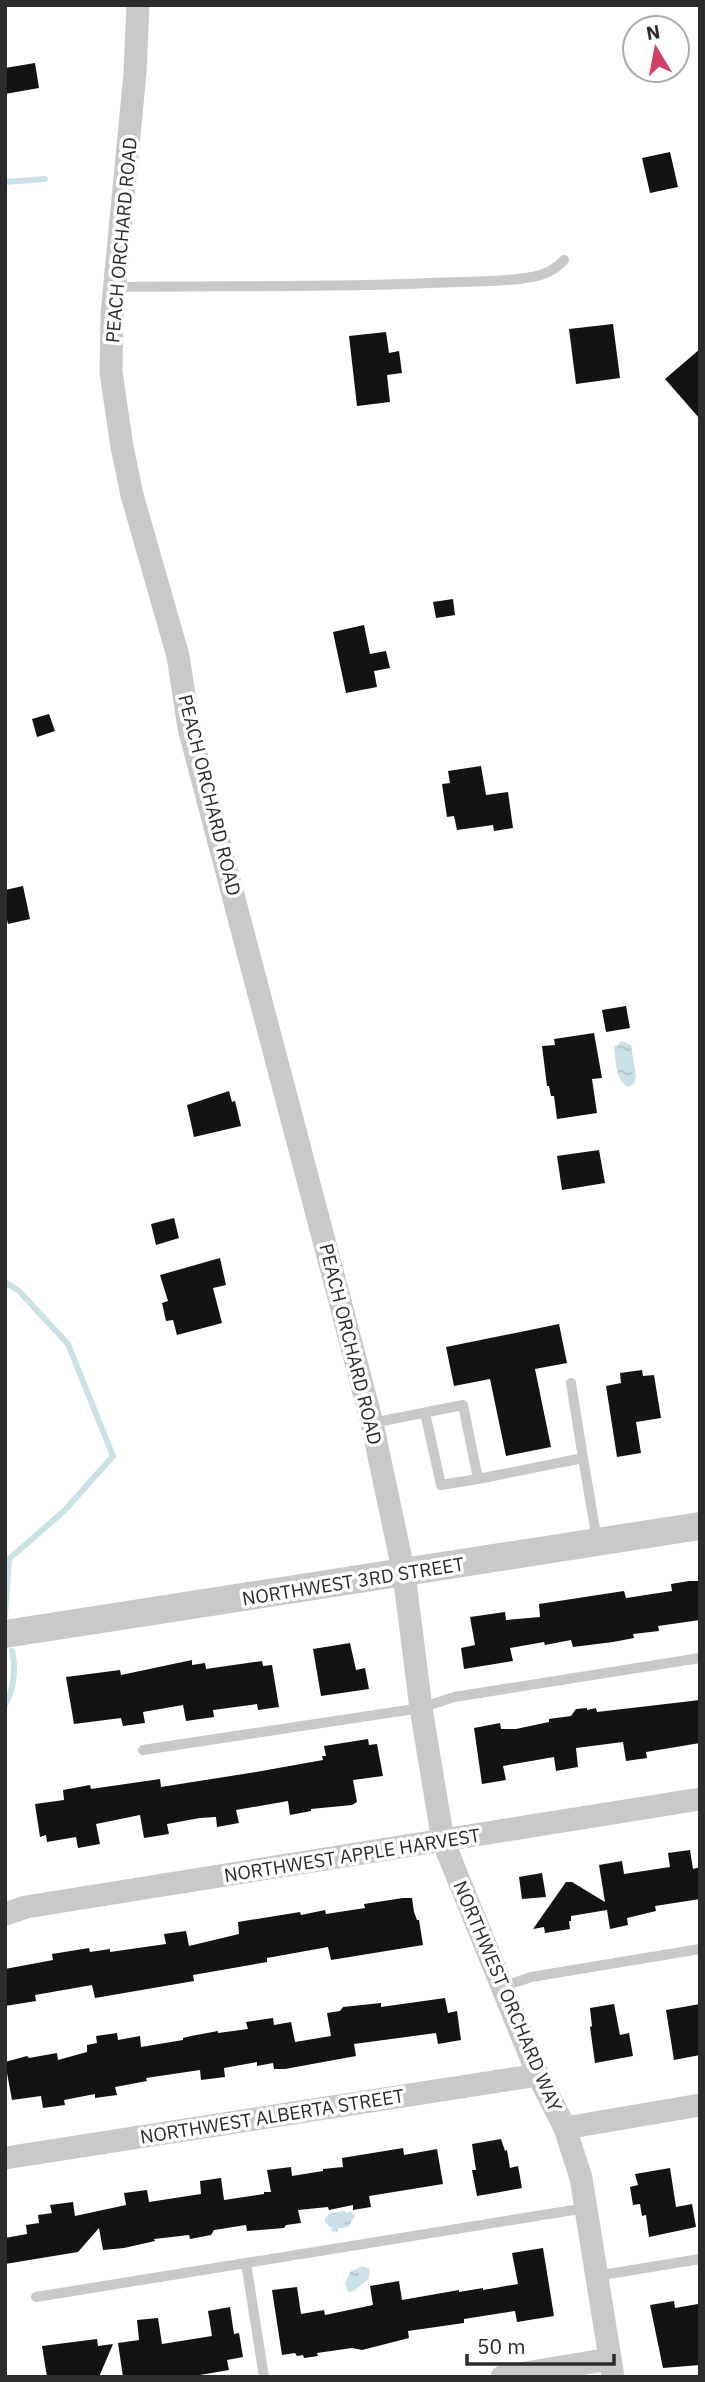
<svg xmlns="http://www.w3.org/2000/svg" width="705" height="2382" font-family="'IBM Plex Sans',sans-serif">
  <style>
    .water { fill: url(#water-ripples) }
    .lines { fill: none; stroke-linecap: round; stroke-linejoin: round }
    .stream { stroke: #c9e1e7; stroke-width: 6 }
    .building { fill: #131313 }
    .service { stroke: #c9c9c9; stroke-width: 10 }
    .minor { stroke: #c9c9c9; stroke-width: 23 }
    .tertiary { stroke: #c9c9c9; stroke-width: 28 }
    .labels { text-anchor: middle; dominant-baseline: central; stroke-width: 7; stroke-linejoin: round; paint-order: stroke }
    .street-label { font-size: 19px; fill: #2c2c2c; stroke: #fff }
  </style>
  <defs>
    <pattern id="water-ripples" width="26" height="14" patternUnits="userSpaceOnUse" patternTransform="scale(1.75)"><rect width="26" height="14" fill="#c9e1e7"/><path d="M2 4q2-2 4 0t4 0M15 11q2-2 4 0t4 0" fill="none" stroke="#adc1c6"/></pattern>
  </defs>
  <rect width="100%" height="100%" fill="#fff"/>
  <g class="water">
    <path d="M622 1041 631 1045 636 1076 634 1084 628 1087C615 1080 616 1061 614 1047Z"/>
    <path d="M343 2211 348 2213 350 2211 355 2216C349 2223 353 2228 338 2228V2232L331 2231 332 2228 325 2223V2218L329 2214Z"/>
    <path d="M362 2266 370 2269 369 2278 354 2291 348 2292 345 2283 350 2272Z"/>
  </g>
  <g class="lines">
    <g class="stream">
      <path d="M5 182 45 179"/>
      <path d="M5 1282 19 1291 68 1344 113 1456 65 1510 9 1559 5 1616"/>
      <path d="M5 1705C14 1689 16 1669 12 1651"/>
    </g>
  </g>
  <g class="building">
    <path d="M35 63 39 88 5 94V68Z"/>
    <path d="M670 152 678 187 650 193 642 158Z"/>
    <path d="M613 324 620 378 576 384 569 329Z"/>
    <path d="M386 332 389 353 399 351 402 373 387 375 390 402 357 406 349 336Z"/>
    <path d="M700 349V419L665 379Z"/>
    <path d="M453 599 455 615 436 618 433 602Z"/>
    <path d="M364 625 370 654 386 651 390 668 374 671 377 687 346 693 333 632Z"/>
    <path d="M49 714 55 731 37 737 32 719Z"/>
    <path d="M481 766 486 795 508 792 513 828 494 831 493 825 457 830 454 816 447 817 442 784 450 783 448 771Z"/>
    <path d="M23 886 30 919 8 924 5 911V890Z"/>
    <path d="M626 1006 630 1028 606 1032 602 1010Z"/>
    <path d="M594 1033 602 1078 592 1079 597 1113 557 1119 554 1096H551L549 1086H547L542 1046 555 1045 554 1039Z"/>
    <path d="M229 1091 232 1102 235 1101 241 1126 194 1137 187 1105Z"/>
    <path d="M599 1150 605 1183 562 1190 557 1156Z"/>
    <path d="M174 1218 179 1238 156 1245 151 1224Z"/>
    <path d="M220 1258 226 1285 213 1288 222 1323 177 1335 173 1320 166 1321 162 1303 168 1301 160 1275Z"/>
    <path d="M559 1324 567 1363 535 1369 551 1447 506 1456 490 1379 454 1386 446 1347Z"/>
    <path d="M642 1370 643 1376 654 1375 661 1418 636 1422 641 1453 617 1457 606 1386 621 1383 620 1373Z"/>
    <path d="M689 1581H700V1620L658 1626 659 1631 633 1634 634 1638 613 1642 573 1647 571 1640 545 1645 544 1642 510 1648 513 1661 464 1669 461 1648 475 1645 470 1617 505 1612 506 1620 540 1617 539 1604 624 1591 626 1598 672 1591 671 1584Z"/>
    <path d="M350 1643 356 1670 365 1668 369 1689 321 1696 313 1649Z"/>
    <path d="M192 1660V1665L205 1663 206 1669 262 1661 263 1666 272 1665 279 1707 258 1710 257 1704 213 1710 214 1717 186 1721 183 1705 143 1712 145 1723 123 1726 121 1718 74 1724 66 1677 120 1670 121 1675Z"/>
    <path d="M700 1700V1743L646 1752 647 1758 626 1761 623 1742 576 1748 578 1767 556 1771 554 1757 503 1766 506 1780 482 1784 474 1728 500 1723 501 1729H516L549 1722V1719L571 1716 576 1709 587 1708V1710L596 1708 597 1712Z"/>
    <path d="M368 1739 369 1745 377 1744 383 1776 353 1780 357 1802 352 1805 311 1809V1811L290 1815 288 1801 236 1810 239 1823 217 1827 216 1817 200 1818 167 1824 169 1834 144 1838 140 1815 96 1824 100 1844 78 1848 76 1837 47 1842 46 1835 40 1837 35 1804 64 1800 63 1790 90 1785 91 1789 160 1779 161 1787 256 1772 323 1760 322 1756H326L324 1746Z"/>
    <path d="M690 1850 693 1869 700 1867V1899L655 1906 656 1911 627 1918 628 1925 610 1929 607 1910 571 1916V1921H569L570 1929 545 1933 544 1927 533 1929 566 1882H572L605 1902 599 1865 622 1861 624 1874 670 1867 668 1853Z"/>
    <path d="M542 1873 546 1897 522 1899 519 1877Z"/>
    <path d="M403 1898H412L414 1912 417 1920H419L423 1945 331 1960 328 1947 267 1958V1962L193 1975 194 1981 95 1998 92 1985 35 1995 36 2001 5 2006V1969L53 1960 52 1954 89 1948 90 1952 110 1949V1952L166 1944 164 1934 186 1931 189 1946 239 1934 238 1922 300 1912 301 1915 325 1910 326 1914 365 1908 364 1904Z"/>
    <path d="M445 1998 448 2013 457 2011 461 2040 438 2044 436 2033 354 2044 356 2056 285 2069H274L273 2063 257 2066V2062L224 2068 225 2077 201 2080 200 2070 146 2078 147 2081 115 2087 117 2095 95 2098V2094L64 2100 65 2105 43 2108 41 2096 12 2100 5 2062 27 2056 29 2058 57 2053 58 2060 87 2052V2045L97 2043 96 2036 117 2033 118 2040 140 2036 141 2047 183 2040V2038L191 2036 218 2031V2033L248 2029 246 2022 273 2018 274 2025 291 2022 295 2042 331 2036 327 2013 340 2011 343 2007 381 2003V2007Z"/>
    <path d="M614 2004 620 2035 629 2033 633 2056 595 2063 590 2027 592 2026 590 2008Z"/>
    <path d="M700 2004V2055L674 2060 666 2010Z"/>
    <path d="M501 2139 505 2151 507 2150 510 2168 518 2166 522 2188 477 2196 472 2170H476L472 2144Z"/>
    <path d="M403 2148 404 2155 437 2149 443 2184 369 2196 371 2207 353 2210V2205L329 2210 328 2207 298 2210 301 2223 286 2225 284 2228 247 2231 246 2225 214 2230 211 2235 190 2239 189 2235 154 2239 155 2241 124 2248 103 2250 99 2228 78 2252 5 2264V2238L27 2234 26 2225 39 2223 38 2215 52 2213 50 2205 73 2202 75 2216 126 2205 124 2193 147 2190 149 2202 201 2194 200 2181 221 2178 224 2200 264 2194V2192H271L267 2170 291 2167 292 2176 323 2171V2169L343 2167 342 2158Z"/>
    <path d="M670 2168 676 2207 692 2204 696 2227 649 2237 646 2215 642 2216 640 2204 633 2205 630 2187 638 2185 635 2174Z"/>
    <path d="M543 2248 554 2316 517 2322 515 2311 464 2319V2323L408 2331 409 2338 362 2350 352 2348 317 2353 318 2356 304 2358 303 2355 297 2356 295 2353 282 2355 272 2290 297 2287 301 2314 324 2310 325 2315 373 2305 370 2286 399 2281 402 2300 459 2290V2292L483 2288V2290L518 2284 512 2253Z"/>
    <path d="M674 2301 675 2308 698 2304 700 2365 663 2368 650 2305Z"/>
    <path d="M230 2307 234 2334 239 2333 243 2357 227 2360 229 2370 188 2377H123L118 2343 139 2340 137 2320 158 2318 162 2344 212 2336 208 2311Z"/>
    <path d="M97 2339 98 2346 113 2344 99 2377H47L42 2346Z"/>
  </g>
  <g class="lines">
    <g class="service">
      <path d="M114 287C219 285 325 288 430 283 464 281 499 283 532 277 545 275 556 269 564 260"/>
      <path d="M571 1383 583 1458"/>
      <path d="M425 1413 441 1485 478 1479"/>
      <path d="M372 1423 463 1405 478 1479 583 1458 597 1540"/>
      <path d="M143 1750 421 1708 454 1697 700 1658"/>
      <path d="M502 1987 531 1977 700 1949"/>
      <path d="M246 2263 264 2377"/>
      <path d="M596 2276 700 2259"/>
      <path d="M36 2297 586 2208"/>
    </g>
    <g class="minor">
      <path d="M138 5 135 73 112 314 111 372 122 447 132 495 178 656 189 728 372 1423 404 1574 421 1708 443 1841 538 2075 565 2128 581 2178 613 2377"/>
      <path d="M5 1914 26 1907 700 1799"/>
      <path d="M565 2128 700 2105"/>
      <path d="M5 2158 538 2075"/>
      <path d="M502 2377 610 2359"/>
    </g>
    <path class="tertiary" d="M5 1634 700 1526"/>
  </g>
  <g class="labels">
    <g class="street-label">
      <text transform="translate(121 240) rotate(-85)">PEACH ORCHARD ROAD</text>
      <text transform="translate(210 795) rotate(76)">PEACH ORCHARD ROAD</text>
      <text transform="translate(351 1344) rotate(76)">PEACH ORCHARD ROAD</text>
      <text transform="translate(353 1581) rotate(-9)">NORTHWEST 3RD STREET</text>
      <text transform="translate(352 1855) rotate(-9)">NORTHWEST APPLE HARVEST</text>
      <text transform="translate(508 1996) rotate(67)">NORTHWEST ORCHARD WAY</text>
      <text transform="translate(272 2116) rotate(-9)">NORTHWEST ALBERTA STREET</text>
    </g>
  </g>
  <rect width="705" height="2382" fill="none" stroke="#2c2c2c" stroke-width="14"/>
  <g transform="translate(656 49) rotate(350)"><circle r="33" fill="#ffffff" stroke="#ababab" stroke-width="2"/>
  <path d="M0-5L12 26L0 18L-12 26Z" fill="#d23f67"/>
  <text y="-10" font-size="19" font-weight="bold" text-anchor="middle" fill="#2c2c2c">N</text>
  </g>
  <path d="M467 2354v10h147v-10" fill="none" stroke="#2c2c2c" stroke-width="3.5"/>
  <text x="477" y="2354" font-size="21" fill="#2c2c2c" stroke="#ffffff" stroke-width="5" paint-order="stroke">50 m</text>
</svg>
